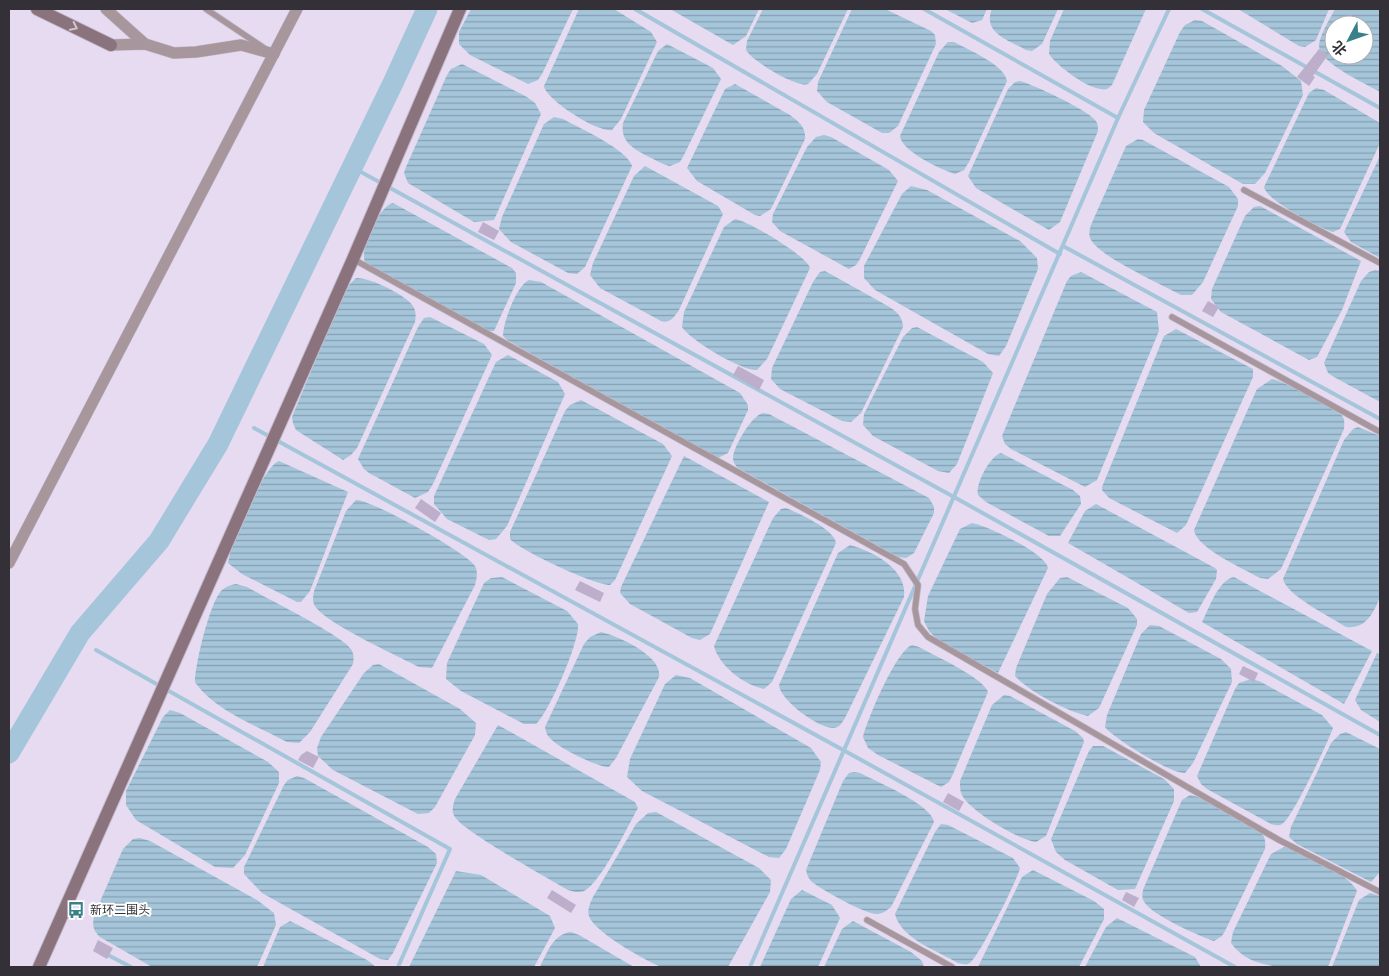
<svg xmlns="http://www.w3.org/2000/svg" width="1389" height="976" font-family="'DejaVu Sans','Noto Sans SC',sans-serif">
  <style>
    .water { fill: url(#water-rules); fill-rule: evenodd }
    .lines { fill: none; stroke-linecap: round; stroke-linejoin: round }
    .stream { stroke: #a5c5da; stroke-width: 4 }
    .river { stroke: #a5c5da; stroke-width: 21 }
    .building { fill: #bdaecc }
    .lane-casing { stroke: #c2b9cb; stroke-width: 7 }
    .street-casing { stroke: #c2b9cb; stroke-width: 12 }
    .secondary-casing { stroke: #c2b9cb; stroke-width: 14 }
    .lane { stroke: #a7979d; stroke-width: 5.5 }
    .street { stroke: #a7979d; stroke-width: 11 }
    .secondary { stroke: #8a737c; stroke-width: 12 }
    .oneway { stroke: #d0c7cb }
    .labels { text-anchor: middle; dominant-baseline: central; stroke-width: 4; stroke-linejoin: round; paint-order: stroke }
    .poi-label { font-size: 12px; fill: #343038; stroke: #fff; text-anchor: start }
  </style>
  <defs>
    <pattern id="water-rules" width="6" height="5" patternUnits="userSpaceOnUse" patternTransform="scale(1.25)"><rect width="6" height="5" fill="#a5c5da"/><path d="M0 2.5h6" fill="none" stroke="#87a0b2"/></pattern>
  </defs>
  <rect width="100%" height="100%" fill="#e6dbf0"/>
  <g class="water">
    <path d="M471 9H573L542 74 538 80 528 84 470 55 459 44V32Z"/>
    <path d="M579 9H614L651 32 657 42 621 119 612 130C598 133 546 100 544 86Z"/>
    <path d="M670 9H759L746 36 733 45Z"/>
    <path d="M763 9H848L817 74 808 84C797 88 752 61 746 50L747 41Z"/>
    <path d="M852 9H885L931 31 935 35 936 44 898 126 889 133H882L827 102 817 91 818 82Z"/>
    <path d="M945 9H987L982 20 972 23Z"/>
    <path d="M992 9H1058L1042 44 1032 51 1026 50C1009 40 982 33 992 9Z"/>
    <path d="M1064 9H1146L1112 85 1107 89C1092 93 1057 66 1049 54L1050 41Z"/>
    <path d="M1238 9H1329L1316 40 1305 47 1299 46Z"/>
    <path d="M1335 9H1380V92C1367 84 1318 63 1319 45 1320 34 1330 19 1335 9ZM1334 25H1364V55H1334Z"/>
    <path d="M1195 20 1202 21 1282 66 1301 81 1303 95 1265 173 1255 184H1243L1154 133 1143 122 1144 110 1180 32 1185 25Z"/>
    <path d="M948 42H954C968 50 1004 64 1007 81L969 162 964 170 955 174C942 170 901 151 900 136L939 52Z"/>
    <path d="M667 44 713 68 721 79 684 155 680 162 670 166C663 165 656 160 649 157 634 149 620 142 623 123L658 51Z"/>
    <path d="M462 64 527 97 535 103 541 114 494 220 474 222 408 183 404 173 406 167 447 75 451 69Z"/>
    <path d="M1020 81C1034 85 1086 109 1095 120 1098 123 1098 126 1098 131L1060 222 1049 230 976 188 968 176 1008 89 1015 82Z"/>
    <path d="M735 84 790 115C799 122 806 127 805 139L771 209 760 216 755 215 697 181 687 168 725 89Z"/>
    <path d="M1316 88 1324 90 1380 123V143L1340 229 1333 232C1319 228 1266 200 1264 187L1309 93Z"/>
    <path d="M554 117 563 119C579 128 627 149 632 166L585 267 577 274 568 273 511 242 499 229 502 217 544 124Z"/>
    <path d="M824 135 831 137 889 170 898 181 860 259 856 265 849 269 780 231 772 222 773 214 807 147 816 137Z"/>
    <path d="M1138 139 1143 140 1229 187 1238 199V206L1203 282 1192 295H1181C1161 284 1102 258 1091 240 1087 233 1091 225 1094 218L1126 146Z"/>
    <path d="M1380 156V258L1351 242 1344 232Z"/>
    <path d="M645 166 718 206 723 214 679 310C674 317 671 323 661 321L600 288 590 275 593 263 634 176Z"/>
    <path d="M911 186 927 190 1020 241 1037 258 1038 269 1006 346 999 356 988 354 875 290 864 278V266L902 194Z"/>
    <path d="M393 203 512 268 516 273V283L494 331H488L366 264C357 252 379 206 393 203Z"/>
    <path d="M1260 206 1361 261 1342 310 1317 357 1309 360 1221 312 1211 299 1212 289 1245 216 1254 207Z"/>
    <path d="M735 219C750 222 806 255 810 268L767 359 757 370C741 371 690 340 682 327L684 312 724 227Z"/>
    <path d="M1375 270 1380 271V402L1334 377 1328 373 1324 363 1361 281 1369 272Z"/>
    <path d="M825 271 886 305C895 310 903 316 903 327L861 413 851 422 842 421 780 389 771 379 772 368 813 282 820 272Z"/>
    <path d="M1081 272 1157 312 1159 331 1097 480 1085 487 1011 449 1005 444 1002 436 1067 281 1071 276Z"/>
    <path d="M356 278C369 277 406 295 413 306 416 311 416 316 415 322L357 448 351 455 343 460 296 430 293 423 292 417 345 289Z"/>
    <path d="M529 280 541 282 740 393 748 405V410L728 453 716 459 507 340 503 336C503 322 517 285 529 280Z"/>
    <path d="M430 317 484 344 492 355 433 484 428 492 415 498 369 473 364 469 358 459 418 327 424 318Z"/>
    <path d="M917 327 983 362 993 373 957 464 949 473 938 471 873 436 863 425 864 414 903 337 912 328Z"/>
    <path d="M1176 329 1253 369V377L1186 525 1177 533 1109 498 1102 490V487L1164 336Z"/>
    <path d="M508 355 558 382 565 394 507 526 496 539 489 540 447 519 434 504V496L496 362Z"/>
    <path d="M1272 379C1285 382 1337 406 1343 417 1345 421 1344 425 1344 429L1281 569 1268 579 1260 578C1244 569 1196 548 1194 530L1257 389Z"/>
    <path d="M581 400 663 444 672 456 615 580 610 585C594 585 521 551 510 539V532L565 411 570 405Z"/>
    <path d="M763 413 769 414 929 498 934 507V513L914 553 906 558 898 557 738 468C735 465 733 462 733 458 733 447 752 415 763 413Z"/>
    <path d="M1358 427 1380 436V597C1373 614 1366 629 1346 627 1331 617 1287 596 1283 579L1344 440 1353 429Z"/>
    <path d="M1001 453 1073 490 1080 496 1081 504 1060 536H1049L986 502 978 495C975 484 990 456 1001 453Z"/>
    <path d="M684 456 769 502 710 634 700 640 692 638 630 604 620 593 621 587Z"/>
    <path d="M279 461 348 492 310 591 301 602H297L242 574 228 563 231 549C239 531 263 467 279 461Z"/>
    <path d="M356 500C370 499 468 553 475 566 478 572 477 578 475 585L432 668 419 667C398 656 325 623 315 606 312 601 313 596 314 591L346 511Z"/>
    <path d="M1096 504 1215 568 1217 570 1216 579 1197 612 1189 613 1068 543 1085 511Z"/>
    <path d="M786 508C798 513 834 529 836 543L772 682 764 689C744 685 719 666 714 646L773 518 781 509Z"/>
    <path d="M972 523C988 526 1045 553 1048 568L998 673 939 641 929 631 924 621 928 596 960 529Z"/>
    <path d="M850 545C872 551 908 569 904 597L845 718C842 722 840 728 833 728 818 728 780 700 779 685L838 553Z"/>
    <path d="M502 577 567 611 578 624C580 641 549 712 536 724H524L461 691 446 679 447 663 484 583 491 578Z"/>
    <path d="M1067 577 1128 608 1137 619V625L1099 708 1088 716C1068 712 1029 692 1015 676L1016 668 1047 594 1060 578Z"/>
    <path d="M1234 577 1372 651 1344 704 1202 622C1209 609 1218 580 1234 577Z"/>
    <path d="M236 584 247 587C266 598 342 635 351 649 354 654 354 658 353 664L310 732 299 743 287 742C256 725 215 711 195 682 195 665 210 601 222 590 227 586 231 585 236 584Z"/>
    <path d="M1150 625 1159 626 1221 659 1231 669 1232 682 1193 763 1185 773C1171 774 1113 738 1105 727L1107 715 1141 634Z"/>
    <path d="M601 632C618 636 663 656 659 677L616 758 609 767C597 767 561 749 552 740 547 736 546 732 545 727L584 644 590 637Z"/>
    <path d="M912 645 919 647C933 655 984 678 988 692L953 774 949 782 941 787 878 755 868 748 863 737C868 718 896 651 912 645Z"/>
    <path d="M1377 653 1380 655V722L1361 710 1355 700Z"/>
    <path d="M379 664 460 709 476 723 475 735 435 807 429 813 418 814 333 770 318 756 317 748 321 737 364 673 373 665Z"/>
    <path d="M676 675 690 678 811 748 821 762 820 770 786 849 779 858 769 857 642 791 627 777 630 759 665 684Z"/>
    <path d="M1251 679 1259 681 1322 715 1333 728C1328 742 1292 819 1282 824 1279 826 1275 825 1271 824L1207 789 1201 784 1197 776 1235 689 1239 683Z"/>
    <path d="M1004 695 1010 696 1075 731 1083 738 1084 742 1046 836 1036 842C1019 840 967 810 961 793 960 790 960 785 960 781L992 705Z"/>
    <path d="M170 710 180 713 268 762 279 772V783L245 855 233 868 215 867 136 820 126 805V791L163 717Z"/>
    <path d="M498 725 635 802 638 808C628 826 600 884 584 891 578 893 574 892 568 890 549 879 463 831 455 817 451 811 453 805 455 799Z"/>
    <path d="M1346 732 1380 749V872L1371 882 1297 844 1289 837 1291 827 1331 743 1340 734Z"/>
    <path d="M1103 746 1164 779 1174 789V801L1135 889 1118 890 1065 860 1056 852 1051 839 1089 751 1093 746Z"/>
    <path d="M854 772 860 773C877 782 931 804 934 822L891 907C887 910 883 914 877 914 865 914 820 889 811 881 808 878 807 874 806 870L843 781 849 773Z"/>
    <path d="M297 776 304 778 428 847 436 854 437 863 393 953 388 960 380 959 262 893 244 874V867L284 785 288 780Z"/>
    <path d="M1190 795 1198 797C1216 807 1244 818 1260 831 1265 836 1266 842 1265 849L1225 931 1222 936 1214 941C1199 936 1154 916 1145 903 1141 898 1142 891 1145 885L1182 800Z"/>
    <path d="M656 812 759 868 771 880 770 892 728 967C712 967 675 971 662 967 647 962 593 931 589 916 587 909 590 904 593 897L636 824 648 813Z"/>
    <path d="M941 824 948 825 1013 858 1020 868C1018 879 979 957 970 963 966 965 962 964 958 963 938 951 901 939 895 914L935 832Z"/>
    <path d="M140 838 150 841 257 900 274 913 276 925 257 967H152L100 937C92 929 92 924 95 913L123 849 133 839Z"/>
    <path d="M1284 847C1302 851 1350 875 1357 891L1328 967C1296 967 1252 973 1231 943L1233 932 1271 854Z"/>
    <path d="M1033 870 1094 901 1104 909V919L1079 967H978L1022 877Z"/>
    <path d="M456 871 481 875 550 916 555 928 534 967H409Z"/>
    <path d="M802 890 832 905 840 918 818 967H760L791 899Z"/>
    <path d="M1370 893 1380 896V967H1332L1359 900Z"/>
    <path d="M1117 918 1195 957 1201 967H1085L1106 927Z"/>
    <path d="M290 921 367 960 376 967H263L280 927Z"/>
    <path d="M853 921 911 952 922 961 924 967H824L842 929Z"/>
    <path d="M571 932 579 935 634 967H540C547 953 553 934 571 932Z"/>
  </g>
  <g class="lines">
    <g class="stream">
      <path d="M635 9 1060 254"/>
      <path d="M924 9 1118 118"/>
      <path d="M1202 9 1380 108"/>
      <path d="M361 172 954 497 1380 735"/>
      <path d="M1063 246 1380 419"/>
      <path d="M254 428 845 751 1235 967"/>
      <path d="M96 650 450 849 398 967"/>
      <path d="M106 954 131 967"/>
      <path d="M750 967 1118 118 1169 9"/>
    </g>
    <path class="river" d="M9 753 80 633 159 541 218 444 393 83 427 9"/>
  </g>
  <g class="building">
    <path d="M1319 49 1328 55 1313 76 1315 77 1309 86 1297 77Z"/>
    <path d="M483 222 499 231 494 240 478 232Z"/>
    <path d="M1208 301 1219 307 1213 317 1202 311Z"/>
    <path d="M738 366 764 380 759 390 733 375Z"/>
    <path d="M421 499 441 513 435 522 415 508Z"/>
    <path d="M580 581 604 593 600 602 575 590Z"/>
    <path d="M1243 666 1258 673 1254 682 1239 674Z"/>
    <path d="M307 751 319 757 313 768 298 760 301 755Z"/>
    <path d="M948 793 964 802 959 811 943 802Z"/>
    <path d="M552 890 576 905 571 913 547 898Z"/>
    <path d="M1126 892 1139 898 1134 907 1122 900Z"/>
    <path d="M98 940 113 948 107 959 93 951Z"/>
  </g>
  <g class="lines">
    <g class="lane-casing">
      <g id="lane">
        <path d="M206 9 264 48"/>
        <path d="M1244 190 1380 263"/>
        <path d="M353 259 904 564 918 585 915 609 918 625 928 637 1279 840 1380 892"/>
        <path d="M1172 317 1380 432"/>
        <path d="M867 920 952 967"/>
      </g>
    </g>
    <g class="street-casing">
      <g id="street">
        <path d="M106 9 145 44"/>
        <path d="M111 45 145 44 174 53 196 52 241 45 274 54"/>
        <path d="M9 563 297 9"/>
      </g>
    </g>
    <g class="secondary-casing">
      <g id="secondary">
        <path d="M37 9 111 45"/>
        <path d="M39 967 353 259 460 9"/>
      </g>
    </g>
    <use href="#lane" class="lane"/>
    <use href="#street" class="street"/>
    <use href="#secondary" class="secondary"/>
  </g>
  <defs><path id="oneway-chevron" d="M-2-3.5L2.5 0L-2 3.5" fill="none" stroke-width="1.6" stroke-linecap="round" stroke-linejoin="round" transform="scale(1.25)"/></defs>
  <use class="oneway" href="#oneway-chevron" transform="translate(74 27) rotate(26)"/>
  <defs>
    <g id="bus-bare" transform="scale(1.35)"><path d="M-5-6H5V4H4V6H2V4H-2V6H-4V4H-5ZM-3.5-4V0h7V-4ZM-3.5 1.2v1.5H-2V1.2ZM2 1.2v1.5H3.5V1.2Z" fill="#398188" stroke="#fff" stroke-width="2.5" paint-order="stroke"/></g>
  </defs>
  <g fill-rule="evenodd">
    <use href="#bus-bare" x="76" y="910"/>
  </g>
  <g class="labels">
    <g class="poi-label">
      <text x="90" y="910">新环二围头</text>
    </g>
  </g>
  <rect width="1389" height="976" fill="none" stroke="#343038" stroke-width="20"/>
  <g transform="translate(1349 40) rotate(229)"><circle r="24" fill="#ffffff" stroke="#aeacaf"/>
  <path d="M0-4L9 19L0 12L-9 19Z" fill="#398188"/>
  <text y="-8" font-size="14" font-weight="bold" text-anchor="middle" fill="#343038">北</text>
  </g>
</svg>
